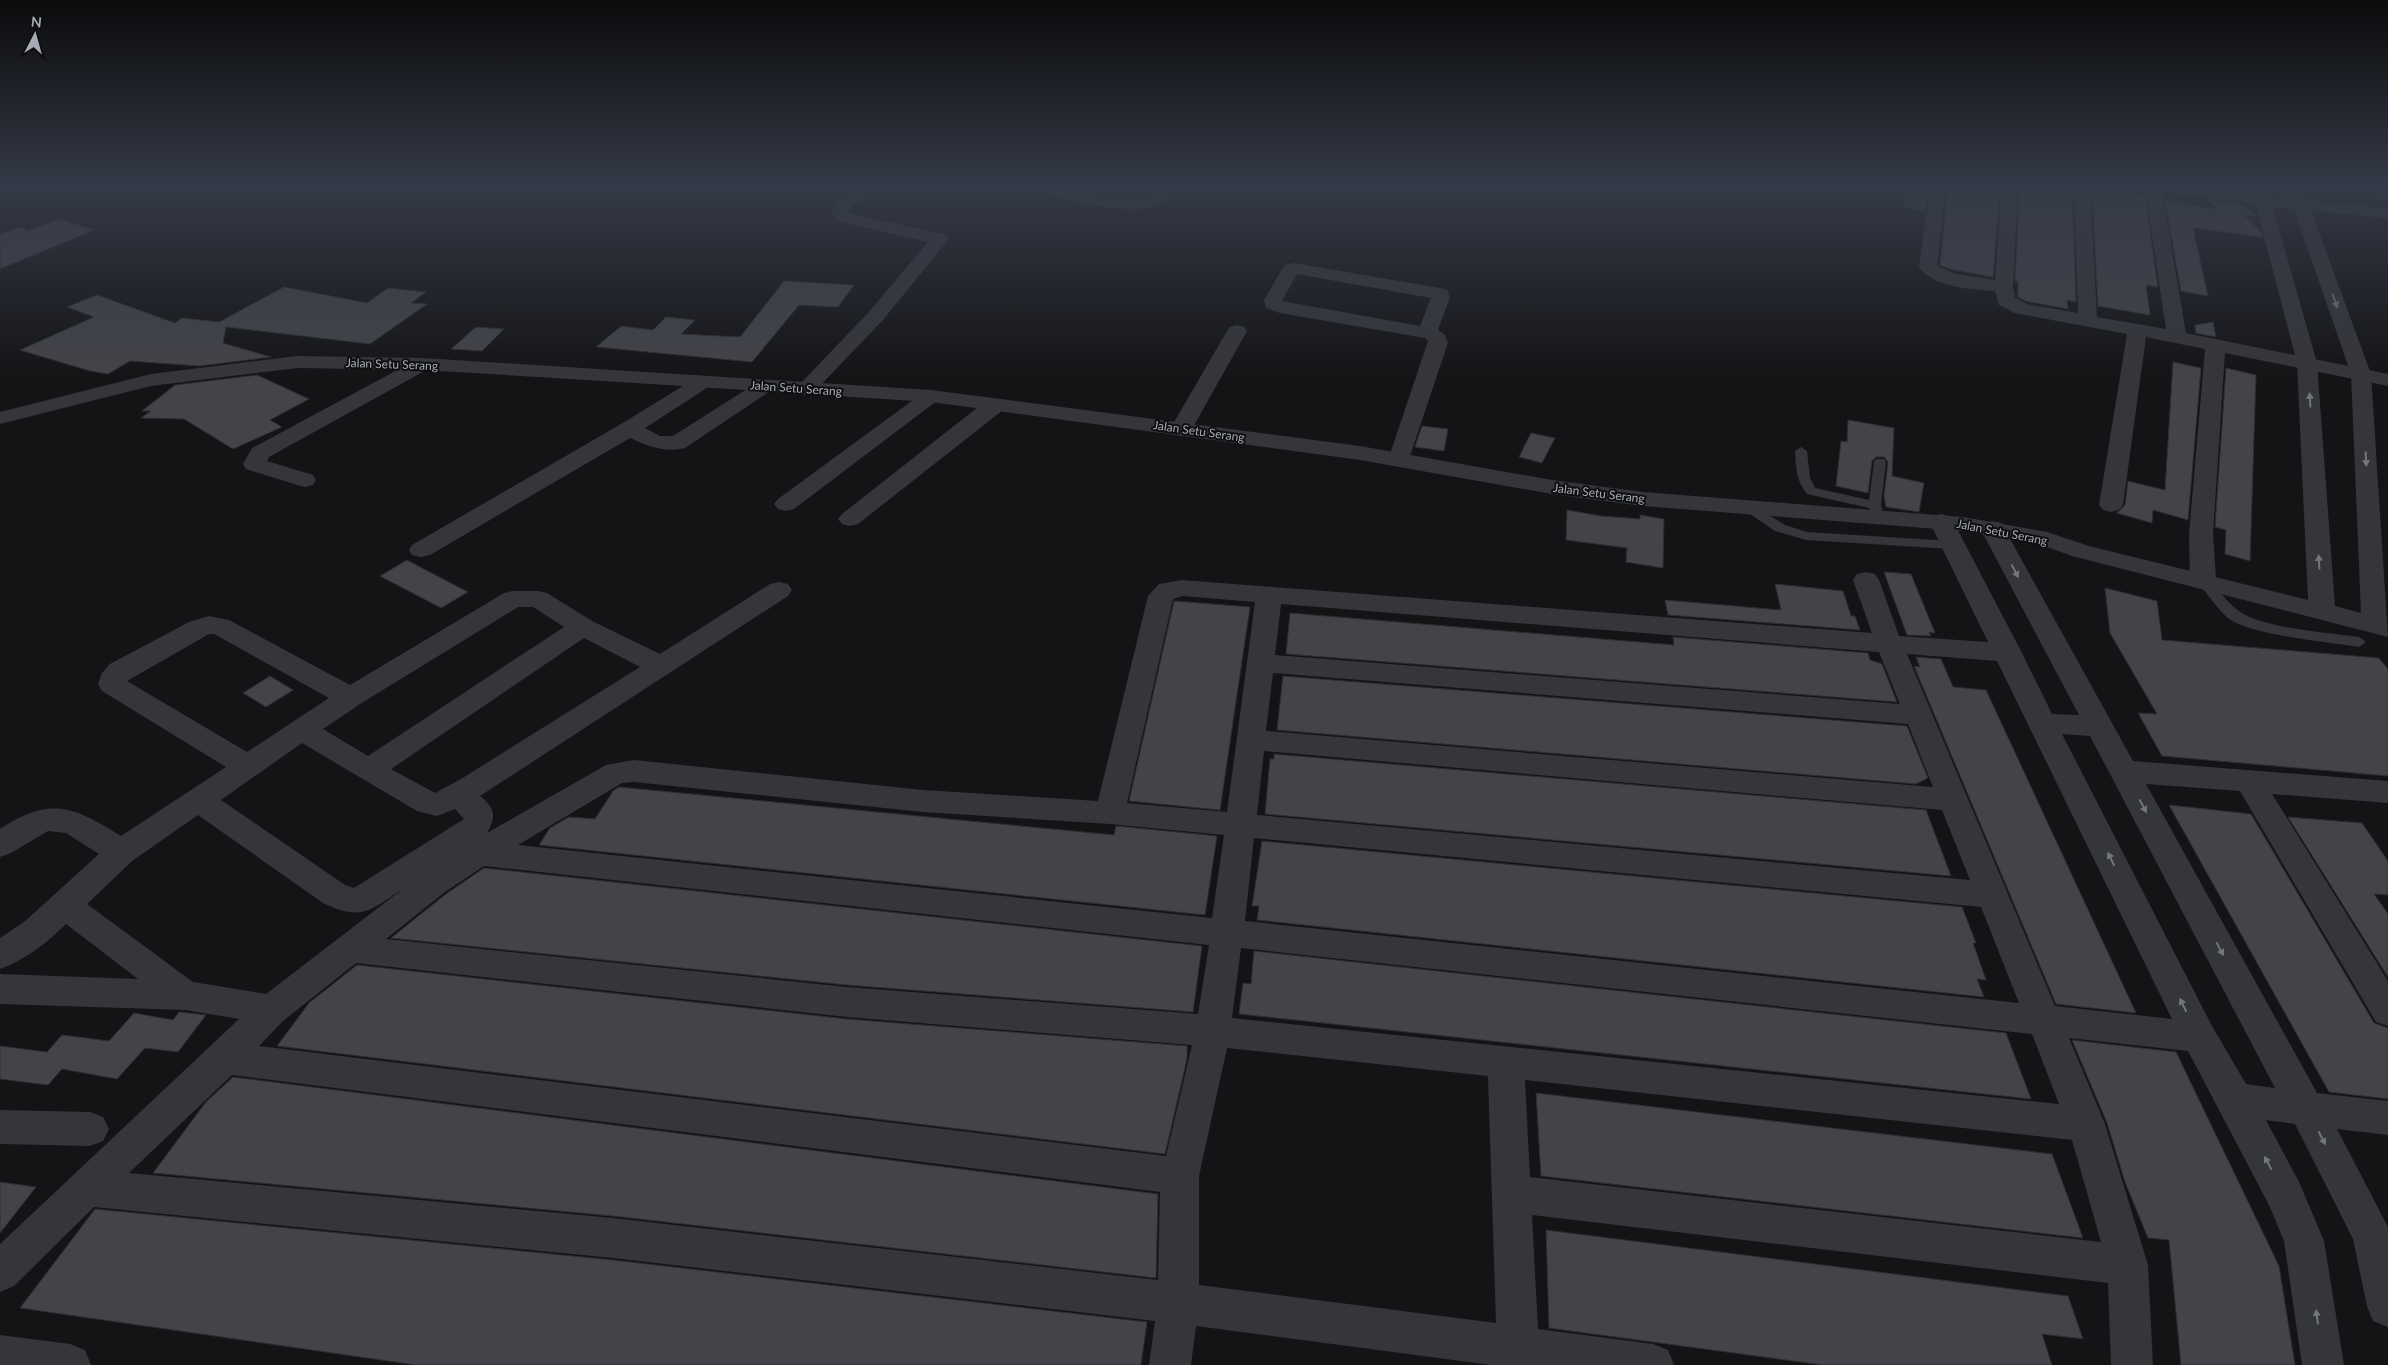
<svg xmlns="http://www.w3.org/2000/svg" width="2388" height="1365" font-family="Lato,sans-serif">
  <style>
    .building { fill: #434449; stroke: #2e2e31 }
    .lines { fill: none; stroke-linecap: round; stroke-linejoin: round }
    .service { fill: #35363a; fill-rule: evenodd }
    .minor { fill: #35363a; fill-rule: evenodd }
    .tertiary { fill: #35363a; fill-rule: evenodd }
    .oneway { fill: #73767e }
    .labels { text-anchor: middle; dominant-baseline: central; stroke-width: 4; stroke-linejoin: round; paint-order: stroke }
    .street-label { font-size: 12px; fill: #a6abb5; stroke: #0f0f11 }
  </style>
  <rect width="100%" height="100%" fill="#141416"/>
  <g class="building">
    <path d="M1906 187H1928L1925 211 1903 207Z"/>
    <path d="M1948 187H2000L1993 277 1950 269 1940 265Z"/>
    <path d="M2020 187H2072L2076 302 2067 300 2068 309 2025 301 2018 297V281H2015Z"/>
    <path d="M2092 187 2133 190V196L2145 198 2158 287 2146 285 2150 315 2098 306Z"/>
    <path d="M2209 200 2244 205 2256 216 2244 215 2261 232 2262 237 2193 228 2208 296 2181 291 2165 201 2217 209Z"/>
    <path d="M59 219 94 230 0 269V234L19 227 28 231Z"/>
    <path d="M784 281 854 285 838 307 799 305 752 362 596 347 621 326 653 330 666 317 695 320 681 334 740 337Z"/>
    <path d="M284 287 367 303 388 288 426 292 411 303 427 304 370 344 226 327 223 343 271 357 199 366 130 361 108 374 90 371 20 350 94 317 67 307 97 295 175 323 182 318 219 322Z"/>
    <path d="M2213 322 2216 337 2196 333 2195 325Z"/>
    <path d="M476 327 504 329 482 351 451 349Z"/>
    <path d="M2173 362 2201 368 2188 520 2153 510 2152 523 2117 513 2125 505 2128 481 2165 490Z"/>
    <path d="M2226 368 2256 375 2250 561 2225 554 2226 530 2215 527Z"/>
    <path d="M257 375 309 399 270 420 282 427 233 449 184 419 141 418 151 411H142L175 385Z"/>
    <path d="M1848 420 1894 428 1892 476 1924 483 1919 512 1886 507 1884 496 1888 462 1884 457H1876L1872 461 1868 493 1836 486 1841 441 1847 442Z"/>
    <path d="M1422 426 1448 429 1444 451 1415 447Z"/>
    <path d="M1531 433 1555 438 1542 463 1519 457Z"/>
    <path d="M1567 510 1601 516 1640 519V515L1664 519 1663 568 1626 562 1627 548 1566 540Z"/>
    <path d="M407 560 418 566 468 592 441 608 380 576Z"/>
    <path d="M1884 572 1911 574 1935 633 1929 632 1931 636 1907 635Z"/>
    <path d="M1775 584 1843 591 1851 616H1855L1860 630 1668 615 1665 600 1781 610Z"/>
    <path d="M2105 588 2157 601 2162 640 2379 658 2388 669V776L2162 756 2138 713 2157 714 2110 633Z"/>
    <path d="M1174 601 1250 607 1220 810 1129 801Z"/>
    <path d="M1290 613 1674 645 1673 637 1868 653 1870 660 1882 664 1897 702 1286 654Z"/>
    <path d="M1916 657 1941 659 1953 687 1986 690 2136 1013 2056 1004 1914 666 1920 667Z"/>
    <path d="M270 676 293 690 266 707 243 693Z"/>
    <path d="M1283 676 1907 726 1928 778 1916 784 1277 730Z"/>
    <path d="M1274 754 1926 810 1951 876 1265 814 1270 759H1274Z"/>
    <path d="M619 787 1114 835 1116 826 1217 836 1205 915 539 845 550 828 569 817 595 819 613 791Z"/>
    <path d="M2169 805 2251 814 2374 1023 2388 1028V1099L2329 1092Z"/>
    <path d="M2288 817 2362 823 2388 861V895L2374 894 2388 914V977Z"/>
    <path d="M1262 841 1962 907 1976 943H1973L1986 980 1977 979 1984 997 1257 920 1259 906H1252Z"/>
    <path d="M484 868 1202 946 1193 1012 847 985 391 938 446 894Z"/>
    <path d="M1254 951 2006 1033 2031 1099 1239 1014 1243 983 1251 984Z"/>
    <path d="M357 965 847 1019 1187 1046V1059L1165 1154 277 1046 309 1003Z"/>
    <path d="M179 1012 206 1015 178 1052 145 1048 117 1079 62 1069 48 1085 0 1079V1046L47 1052 62 1035 109 1041 134 1013 173 1020Z"/>
    <path d="M2072 1040 2176 1052 2279 1266 2295 1365H2181L2169 1240 2148 1238 2125 1182 2107 1123Z"/>
    <path d="M233 1077 1158 1194 1156 1278 613 1216 153 1173 206 1102Z"/>
    <path d="M1536 1093 2052 1154 2083 1238 1541 1176Z"/>
    <path d="M0 1182 36 1187 0 1233Z"/>
    <path d="M95 1209 613 1260 1147 1322 1141 1365H416L20 1308Z"/>
    <path d="M1546 1230 2068 1296 2083 1339 2042 1334 2052 1365H1823L1549 1328Z"/>
  </g>
  <g class="lines">
    <g class="service">
      <path d="M1801 447 1807 451 1810 478 1815 488 1869 500 1874 462 1876 459H1884L1886 462 1881 505 1884 515 1883 518H1873L1869 508 1807 494C1796 481 1796 467 1795 451Z"/>
      <path d="M1749 503 1785 525 1807 532 1952 541 1959 545 1952 549 1806 540 1775 531 1744 510 1743 507 1744 504Z"/>
      <path d="M2203 576 2208 577C2218 588 2227 603 2239 611 2261 628 2330 633 2359 637L2366 642 2359 647C2330 642 2249 635 2228 618 2217 609 2208 594 2198 583L2196 580Z"/>
    </g>
    <g class="minor">
      <path d="M854 187H872L848 211 849 213 946 235 949 239 882 321 813 393 806 395 799 393 796 389 799 385 868 313 928 242 837 221 831 210Z"/>
      <path d="M1038 187C1045 187 1054 186 1061 187 1089 192 1123 207 1151 196L1154 187H1170L1163 203C1153 207 1143 209 1132 209 1115 209 1047 200 1038 187Z"/>
      <path d="M1930 187H1946L1937 266 1956 274 1995 280 2002 187H2018L2013 287 2015 298 2027 304 2078 313 2074 187H2090L2097 317 2166 329 2145 187H2161L2186 333 2388 374V386L2225 353 2213 534 2216 580 2212 586 2203 588 2194 586 2190 580 2189 534 2205 349 2146 337 2123 505 2119 510 2111 512 2103 510 2099 505 2127 334 2015 313 1999 305 1995 291C1972 289 1934 288 1919 267Z"/>
      <path d="M2163 187H2204L2263 196 2388 208V218L2263 206 2171 192 2165 190Z"/>
      <path d="M2370 187H2387L2388 202 2382 201Z"/>
      <path d="M1294 263 1440 288 1447 290 1450 297 1438 330 1445 335 1448 343 1407 465 1399 467 1391 465 1388 460 1428 341 1425 338 1280 313 1266 308 1264 300 1282 269 1285 265ZM1297 274 1431 298 1420 326 1282 301Z"/>
      <path d="M1237 325 1244 327 1247 331 1192 429 1189 434 1181 436 1173 434 1170 429 1227 331 1230 327Z"/>
      <path d="M423 358 430 360 433 364 430 368 269 457 267 461 313 475 316 480 313 485 305 487 297 485 246 469 243 464 252 448 416 360Z"/>
      <path d="M703 376 710 378 713 382 710 386 645 428 660 436H673L758 382 765 380 772 382 775 386 772 390 685 448C665 453 648 446 630 438L430 555 421 557 412 555 409 550 412 545 621 424 696 378Z"/>
      <path d="M931 390 938 392 942 396 938 400 794 509 786 511 778 509 774 504 778 499 924 392Z"/>
      <path d="M995 399 1003 400 1006 405 1003 410 858 524 850 526 842 524 838 519 842 514 987 400Z"/>
      <path d="M1941 514 1949 516 1953 521 2022 653 2052 714 2079 715 1980 528 1983 523 1992 521 2001 523 2004 528 2133 761 2388 781V803L2272 794 2388 981V1026L2376 1022 2240 791 2146 784 2317 1093 2388 1101V1135L2337 1129 2388 1227V1327L2373 1321 2367 1306 2353 1239 2295 1124 2266 1120 2300 1184 2324 1241 2344 1365H2302L2284 1241 2270 1207 2188 1051 2069 1038 2105 1124 2148 1265 2153 1365H2111L2108 1283 1532 1215 1538 1329 1653 1344 1668 1350 1674 1365H1491L1196 1326 1191 1365H1149L1155 1321 613 1258 94 1207 14 1286 0 1292V1244L239 1019 185 1010 0 1004V974L138 979 66 924C47 943 25 960 0 969V938L24 922 99 854 66 833 48 831 11 853 0 857V829C50 796 73 806 121 836L226 767 102 691 98 684 102 673 110 664 189 622 209 616 229 620 350 685 504 593 513 591H538L547 593 592 621 660 654 770 584 779 582 788 584 792 590 788 596 480 796C495 808 497 816 487 833L606 765 634 760 923 790 1098 801 1148 596 1159 584 1182 580 1872 633 1853 580 1857 574 1866 572 1875 574 1879 580 1899 636 1988 642 1929 521 1933 516ZM1182 596 1255 602 1227 812 1127 803 1173 599ZM1281 604 1879 652 1900 704 1275 655ZM518 607H533L564 627 368 756 323 729 360 704ZM209 634H214L329 698 247 752 127 681ZM584 638 640 667 461 779 435 793 391 769ZM1907 654 1997 661 2172 1019 2055 1006ZM1273 673 1908 724 1933 787 1266 731ZM2062 734 2090 736 2275 1088 2246 1084 2212 1026ZM302 743 417 811 437 816 455 809 464 819 354 888 345 885 221 800ZM1264 751 1942 810 1970 880 1257 815ZM634 782 923 812 1110 824 1224 835 1212 918 518 845 622 783ZM198 815 323 903C363 922 370 910 404 888L266 994 193 982 87 904 132 861ZM1254 838 1981 907 2019 1003 1245 921ZM484 866 1209 945 1198 1014 847 987 386 939 445 892ZM1241 948 2032 1034 2059 1104 1232 1018ZM356 963 847 1017 1192 1045 1166 1156 259 1046 283 1021ZM1227 1048 1488 1076 1496 1323 1199 1285V1176ZM232 1075 1160 1192 1158 1280 613 1218 129 1173ZM1525 1080 2072 1140 2101 1242 1530 1177Z"/>
      <path d="M0 1110 90 1112 103 1117 109 1129 103 1141 90 1146 0 1144Z"/>
      <path d="M0 1335 70 1344 85 1350 91 1365H0Z"/>
    </g>
    <path class="tertiary" d="M2244 187H2261L2271 201 2317 363 2335 606 2361 613 2351 374 2293 206 2277 187H2294L2309 205 2371 374 2388 637 2072 556 2042 545 1963 531 1643 506 1552 494 1360 460 931 402 603 381 423 370 297 368 151 386 0 424V412L151 374 297 356 423 358 931 390 1360 446 1552 480 1643 492 1963 517 2047 532 2089 546 2308 600 2297 363 2255 202Z"/>
  </g>
  <defs><path id="oneway-solid" d="M-6-.8H1V-3.2L6.5 0L1 3.2V.8H-6Z" transform="scale(1.25)"/></defs>
  <g class="oneway">
    <use href="#oneway-solid" transform="translate(2335 301) rotate(70)"/>
    <use href="#oneway-solid" transform="translate(2310 400) rotate(-93)"/>
    <use href="#oneway-solid" transform="translate(2366 459) rotate(87)"/>
    <use href="#oneway-solid" transform="translate(2319 562) rotate(-93)"/>
    <use href="#oneway-solid" transform="translate(2015 571) rotate(62)"/>
    <use href="#oneway-solid" transform="translate(2143 806) rotate(62)"/>
    <use href="#oneway-solid" transform="translate(2111 859) rotate(-116)"/>
    <use href="#oneway-solid" transform="translate(2220 949) rotate(62)"/>
    <use href="#oneway-solid" transform="translate(2183 1005) rotate(-116)"/>
    <use href="#oneway-solid" transform="translate(2322 1138) rotate(62)"/>
    <use href="#oneway-solid" transform="translate(2268 1163) rotate(-118)"/>
    <use href="#oneway-solid" transform="translate(2317 1317) rotate(-98)"/>
  </g>
  <linearGradient id="sky" x2="0" y2="1"><stop stop-color="#0b0b0c"/><stop offset="0.49" stop-color="#343a47"/><stop offset="1" stop-color="#343a47" stop-opacity="0"/></linearGradient>
  <rect width="2388" height="378" fill="url(#sky)"/>
  <g class="labels">
    <g class="street-label">
      <text transform="translate(392 364) rotate(2)">Jalan Setu Serang</text>
      <text transform="translate(796 388) rotate(4)">Jalan Setu Serang</text>
      <text transform="translate(1199 431) rotate(8)">Jalan Setu Serang</text>
      <text transform="translate(1599 493) rotate(7)">Jalan Setu Serang</text>
      <text transform="translate(2002 532) rotate(11)">Jalan Setu Serang</text>
    </g>
  </g>
  <g transform="translate(35 35) rotate(6)" stroke="#0f0f11" stroke-width="4" paint-order="stroke">
  <path d="M0-4L9 19L0 12L-9 19Z" fill="#a6abb5"/>
  <text y="-8" font-size="14" font-weight="bold" text-anchor="middle" fill="#a6abb5">N</text>
  </g>
</svg>
